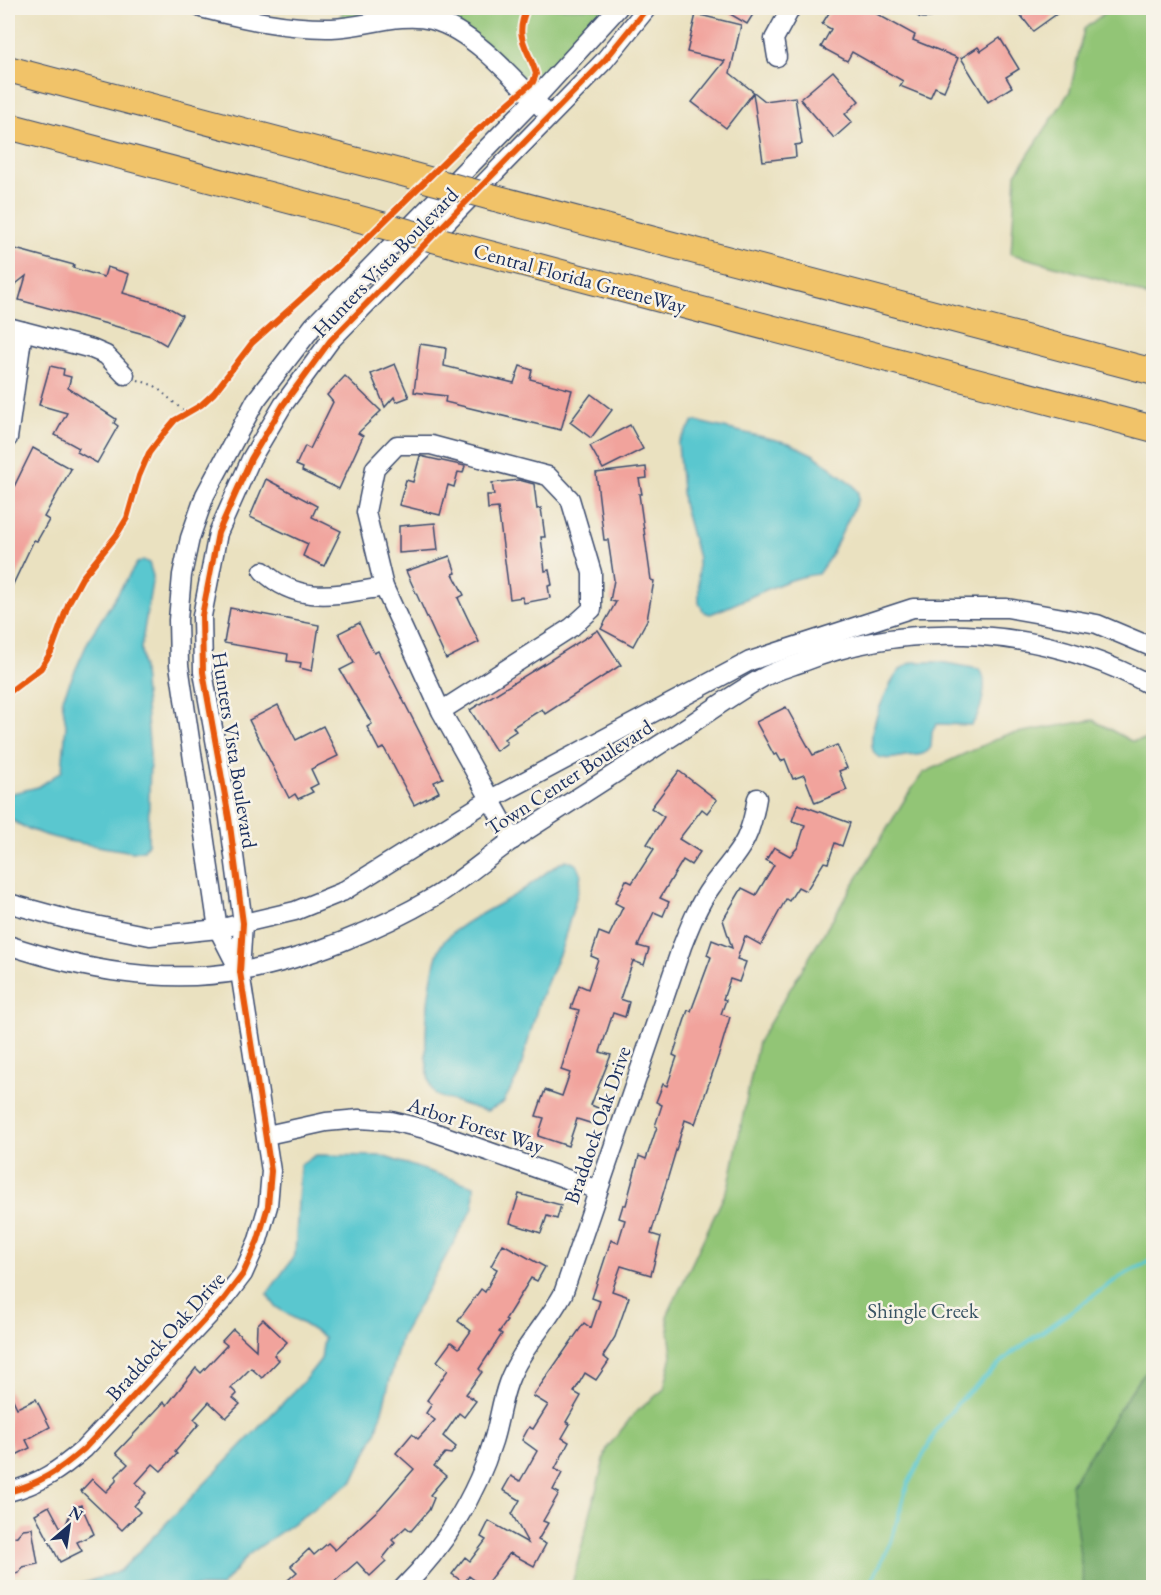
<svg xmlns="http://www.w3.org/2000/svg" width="1161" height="1595" font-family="'EB Garamond',serif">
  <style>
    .green { fill: #92c576; stroke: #567a6a; stroke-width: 1.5 }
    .forest { fill: #75aa67; stroke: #486c62; stroke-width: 1.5 }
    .water { fill: #5ac7cf; stroke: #3a7b96; stroke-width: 1.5 }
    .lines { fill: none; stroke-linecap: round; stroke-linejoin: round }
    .stream { stroke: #5ac7cf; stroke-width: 4 }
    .building { fill: #f1a39c }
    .minor-casing { stroke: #3a4a6d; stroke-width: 21 }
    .highway-casing { stroke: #3a4a6d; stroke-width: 28 }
    .path { stroke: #3a4a6d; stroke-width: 2; stroke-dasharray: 1.5 4.5; stroke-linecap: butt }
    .minor { stroke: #fff; stroke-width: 18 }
    .highway { stroke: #f1c369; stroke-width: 26 }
    .highway-bridge-casing { stroke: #3a4a6d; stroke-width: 28; stroke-linecap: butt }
    .highway-bridge { stroke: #f1c369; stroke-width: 26 }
    .cycleway-casing { stroke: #f7f3e8; stroke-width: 10 }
    .cycleway { stroke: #e8590c; stroke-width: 6 }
    .labels { text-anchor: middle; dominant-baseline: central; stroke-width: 5; stroke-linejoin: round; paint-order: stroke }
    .street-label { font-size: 21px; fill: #1b2f5e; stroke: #f7f3e8 }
    .park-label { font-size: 21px; fill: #395464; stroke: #f7f3e8 }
  </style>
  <rect width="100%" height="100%" fill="#f7f3e8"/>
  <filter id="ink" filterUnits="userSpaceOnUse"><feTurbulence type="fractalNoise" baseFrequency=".0167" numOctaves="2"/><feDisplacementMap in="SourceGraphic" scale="12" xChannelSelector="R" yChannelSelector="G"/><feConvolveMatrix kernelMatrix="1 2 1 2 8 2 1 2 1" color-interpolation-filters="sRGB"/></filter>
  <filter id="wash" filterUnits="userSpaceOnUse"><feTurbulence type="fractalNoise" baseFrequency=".008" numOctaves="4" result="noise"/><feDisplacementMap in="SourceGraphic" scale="24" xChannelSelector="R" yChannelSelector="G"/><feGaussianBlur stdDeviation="1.35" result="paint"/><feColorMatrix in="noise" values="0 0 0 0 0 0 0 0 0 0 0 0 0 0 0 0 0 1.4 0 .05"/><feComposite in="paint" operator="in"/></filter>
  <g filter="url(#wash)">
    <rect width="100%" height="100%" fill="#eae1c0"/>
    <g class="green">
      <path d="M345 8H617L534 100 432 20 334 28Z"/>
      <path d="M1107 8H1153V299L1119 284 1011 254 1016 174 1070 91 1084 29 1107 11Z"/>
      <path d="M1093 720 1131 741 1153 739V1409L1110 1587 571 1588 607 1448 634 1414 664 1389 672 1355 667 1316 729 1185 758 1042 905 799 923 773 1005 735Z"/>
    </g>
    <path class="forest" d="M1153 1364V1587H1084L1071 1484 1139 1379Z"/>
    <g class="water">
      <path d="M694 421 789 443 814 455 853 485 858 492V499L830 557 818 574C779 579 747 601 710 614L704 612 699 603 698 558 683 503 678 443Z"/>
      <path d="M143 560 149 563 153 576 141 648 150 754 148 844 144 850 133 852C90 844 45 842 8 818V794L38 787 62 771 66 725 62 700 90 637 137 563Z"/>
      <path d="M913 662H940L979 669C990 679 981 715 971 725L937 724 932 731 931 747C926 756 916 755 906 756 897 757 882 762 875 754 863 738 888 682 901 669 904 666 909 664 913 662Z"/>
      <path d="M566 860 576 864 581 874 578 891 562 947 539 1002 519 1074 503 1103 487 1111C483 1111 439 1097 436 1095 417 1078 428 965 442 944 457 923 499 906 521 891 537 881 549 868 566 860Z"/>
      <path d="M316 1155 382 1156 474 1186 473 1208 401 1337 377 1430 353 1481 248 1555 221 1587H72L120 1571 303 1382 321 1359 324 1337 276 1307 267 1294 295 1255 300 1165Z"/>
    </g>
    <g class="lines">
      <path class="stream" d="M868 1588 891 1542 907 1486 937 1429 961 1399 1012 1353 1121 1276 1154 1259"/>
    </g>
    <g id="blocks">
      <g class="building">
        <path d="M720 8H757L747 24Z"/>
        <path d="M832 8H866L915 35 913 40 958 58 944 91 935 87 930 98 900 86 903 81 852 52 847 61 821 47 831 29 822 24Z"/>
        <path d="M1015 8H1065L1033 31Z"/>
        <path d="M696 14 741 25 730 73 765 101 795 97 802 144 795 145 796 157 763 161 753 93 726 128 692 102 725 61 687 52Z"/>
        <path d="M1000 38 1019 69 1006 77 1012 87 988 102 961 58 978 47 981 51Z"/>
        <path d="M833 71 859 101 845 114 852 122 834 138 800 99Z"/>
        <path d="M8 247 74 265 73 268 104 277 107 267 129 274 123 293 164 305 182 315 166 345 151 336 19 300 26 276 8 290Z"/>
        <path d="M420 344 446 348 444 366 514 383 520 366 532 370 530 379 572 390 561 430 445 402 446 396 414 392Z"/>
        <path d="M395 364 409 397 396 402 394 397 385 407 371 374Z"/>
        <path d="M50 366 64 369 63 375 71 377 68 388 116 419 114 423 118 426 97 463 77 452 79 448 55 435 67 413 39 405Z"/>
        <path d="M345 376 381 411 358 433 363 436 339 489 302 471 303 468 296 465 305 446 310 449 333 402 327 395Z"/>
        <path d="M591 394 612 410 591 438 570 422Z"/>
        <path d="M630 425 643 449 603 469 590 446Z"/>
        <path d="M33 448 71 469 44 517 49 520 37 541 34 540 8 595V499Z"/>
        <path d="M420 456 465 466 463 473 458 472 454 487 448 485 440 515 399 505 406 480 413 482Z"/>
        <path d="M646 467 647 478 639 479 642 494H639L651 580 654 581 647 620 633 646 601 629 616 602 610 601 614 580 608 540H604L596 473Z"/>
        <path d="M266 479 317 506 312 517 341 531 324 566 303 556 308 544 250 517Z"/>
        <path d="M519 480 534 484 537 509 541 508 545 537H541L545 571 549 570 552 585 548 586 550 598 524 603 522 597 510 599 498 508 488 509 487 495H494L492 483Z"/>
        <path d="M435 523 438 550 399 553V526Z"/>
        <path d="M450 556 456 573 453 574 464 595 458 598 479 642 446 659 406 571Z"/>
        <path d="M230 608 319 625 312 671 300 668 301 663 287 661 288 654 224 643Z"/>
        <path d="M359 623 374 653 378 651 443 778 434 782 439 792 414 805 384 748 379 750 367 727 372 724 340 670 354 663 339 633Z"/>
        <path d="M598 630 621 665 545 714 542 709 513 727 516 731 504 739 507 743 496 751 470 710Z"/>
        <path d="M278 705 296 740 323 726 338 756 311 769 318 784 310 788 313 792 298 799 295 794 289 798 249 720Z"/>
        <path d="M786 707 813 755 837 745 847 768 839 771 847 790 815 803 804 775 793 779 785 759 781 761 777 754 774 755 756 722Z"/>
        <path d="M679 771 717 800 707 813 702 809 679 839 700 852 691 865 683 860 660 898 669 902 663 916 654 912 638 946 649 949 644 965 633 961 620 999 629 1002 625 1017 613 1013 600 1052 611 1055 591 1105 598 1108 593 1124 577 1119 568 1146 538 1136 544 1118 536 1116 545 1090 562 1096 570 1073 561 1070 579 1010 571 1008 579 985 588 989 598 959 591 956 599 932 609 936 623 907 615 903 626 880 632 883 654 849 647 844 664 817 651 808Z"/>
        <path d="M798 804 850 823 842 846 835 843 828 863 824 862 806 891 798 887 789 901 786 899 761 945 745 936 737 959 746 962 739 982 730 979 723 999 726 1000 721 1014 730 1017 719 1054 695 1124 685 1120 651 1234 661 1237 651 1275 621 1266 612 1291 629 1297 615 1337 603 1356 609 1361 596 1380 585 1373 574 1392 581 1396 566 1422 570 1424 562 1438 569 1442 555 1469 562 1473 553 1490 559 1493 543 1521 548 1523 538 1540 546 1544 534 1566 510 1553 484 1587 469 1576 464 1583 452 1574 465 1557 470 1561 486 1540 481 1537 489 1521 528 1543 512 1514 520 1500 503 1490 511 1476 520 1481 537 1451 522 1440 529 1427 533 1429 548 1405 533 1396 584 1323 591 1328 600 1301 592 1298 611 1240 618 1243 625 1220 619 1218 623 1205H626L639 1156 646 1159 657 1127 655 1126 662 1105 656 1102 663 1084 667 1086 677 1057 673 1055 688 1010 691 1011 711 957 707 955 712 940 732 948 723 920 742 888 756 895 774 865 766 860 774 847 790 856 798 847 805 825 792 821Z"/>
        <path d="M519 1194 561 1205 557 1219 547 1216 541 1233 510 1223Z"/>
        <path d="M503 1244 545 1267 537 1281 531 1278 505 1320 507 1321 499 1332 502 1334 479 1369 482 1372 466 1394 476 1401 464 1417 459 1413 443 1436 456 1447 451 1454 445 1453 434 1466 446 1476 430 1495 434 1498 429 1510 411 1531 406 1527 392 1540 395 1543 383 1558 386 1561 370 1576 357 1562 328 1587H280L297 1572 291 1566 309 1549 314 1555 328 1543 335 1550 380 1508 414 1469 396 1453 412 1434 418 1439 435 1420 426 1413 432 1404 427 1400 448 1370 437 1361 451 1342 459 1348 471 1331 458 1321 481 1289 485 1292 497 1269 491 1266Z"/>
        <path d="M263 1319 287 1342 274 1355 279 1360 262 1378 251 1368 231 1388 237 1394 233 1398 240 1404 226 1418 209 1402 194 1419 199 1424 175 1452 177 1454 161 1471 153 1464 136 1483 146 1493 134 1506 140 1512 122 1530 81 1491 92 1479 106 1492 116 1481V1476L128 1464 116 1453 164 1402 167 1405 196 1368 201 1373 227 1345 222 1341 233 1329 256 1350 257 1325Z"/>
        <path d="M8 1389 17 1408 36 1399 50 1427 26 1440 30 1448 16 1455 8 1439Z"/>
        <path d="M81 1505 94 1534 77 1542 82 1551 60 1562 35 1514 49 1506 63 1532 72 1509Z"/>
        <path d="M32 1528 38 1564 23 1567 19 1573 8 1575V1538L17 1536 23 1529Z"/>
      </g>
    </g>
  </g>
  <g filter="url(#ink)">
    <use href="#blocks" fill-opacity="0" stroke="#3a4a6d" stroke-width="1.5"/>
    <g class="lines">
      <g class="minor-casing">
        <g id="minor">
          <path d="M201 8C244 19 288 29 332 28 365 27 400 12 432 20 473 31 513 78 542 108"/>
          <path d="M923 8H929"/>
          <path d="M777 57 774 39 791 8"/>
          <path d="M8 327 92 349 106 355 125 375"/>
          <path d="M8 438 23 331"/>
          <path d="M263 571C299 606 339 594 384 587"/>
          <path d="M441 711 572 627 592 609V573L570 499 548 476 431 445H397L375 468 366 512 384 587 441 711 513 840"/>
          <path d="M8 903 70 920 150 936 218 929 295 911 342 892 489 800 750 661 913 608H1007L1097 624 1154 648"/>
          <path d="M8 945C83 970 162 985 242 971 304 960 380 929 434 897 462 880 488 857 515 838 567 804 620 770 673 736 702 717 731 695 762 678 774 671 789 667 803 662 915 618 1048 628 1154 687"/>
          <path d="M239 970 218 929 179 665 178 620 182 575 190 538 205 495 256 400 314 325 534 100 618 8"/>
          <path d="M267 1135 326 1122 359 1119 391 1121 425 1129 598 1190"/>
          <path d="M8 1492C39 1484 60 1470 84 1449L224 1299 243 1274 258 1240 268 1206 271 1171 240 972 243 923 229 818 203 672 202 616 218 533 251 459 283 405 330 341 604 61 647 8"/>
          <path d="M403 1588C444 1547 476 1496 493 1441 499 1422 501 1402 508 1383 520 1350 546 1325 563 1294L682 946C690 926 698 905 711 887 738 850 749 847 757 798"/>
        </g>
      </g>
      <g class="highway-casing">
        <g id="highway">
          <path d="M8 69 399 172"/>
          <path d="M8 126 345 215"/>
          <path d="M495 198 1154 372"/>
          <path d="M459 246 1154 429"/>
        </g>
      </g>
      <path class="path" d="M138 380 155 386 187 414"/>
      <use href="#minor" class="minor"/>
      <use href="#highway" class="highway"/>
      <g class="highway-bridge-casing">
        <g id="highway-bridge">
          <path d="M399 172 495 198"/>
          <path d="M345 215 459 246"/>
        </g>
      </g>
      <use href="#highway-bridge" class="highway-bridge"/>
      <g class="cycleway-casing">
        <g id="cycleway">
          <path d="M8 693 41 668 51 652 69 602 82 578 116 536 127 518 139 476 149 453 164 433 175 420 201 405 214 393 252 343 350 255 472 135 533 82 536 74C528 46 513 39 527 8"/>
          <path d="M8 1492C39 1484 60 1470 84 1449L224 1299 243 1274 258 1240 268 1206 271 1171 240 972 243 923 229 818 203 672 202 616 218 533 251 459 283 405 330 341 604 61 647 8"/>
        </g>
      </g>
      <use href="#cycleway" class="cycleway"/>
    </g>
  </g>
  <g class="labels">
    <g class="street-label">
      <text transform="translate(385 262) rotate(-46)">Hunters Vista Boulevard</text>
      <text transform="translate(580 278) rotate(15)">Central Florida GreeneWay</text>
      <text transform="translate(235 750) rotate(81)">Hunters Vista Boulevard</text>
      <text transform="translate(569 777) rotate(-33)">Town Center Boulevard</text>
      <text transform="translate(476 1125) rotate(18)">Arbor Forest Way</text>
      <text transform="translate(597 1125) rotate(-71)">Braddock Oak Drive</text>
      <text transform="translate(165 1336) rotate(-48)">Braddock Oak Drive</text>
    </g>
    <g class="park-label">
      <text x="923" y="1310">Shingle Creek</text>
    </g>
  </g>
  <rect width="1161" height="1595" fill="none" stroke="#f7f3e8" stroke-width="30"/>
  <g transform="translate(69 1526) rotate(29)" stroke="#f7f3e8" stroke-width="4.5" paint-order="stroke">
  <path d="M0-4.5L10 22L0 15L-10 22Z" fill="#1b2f5e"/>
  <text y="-9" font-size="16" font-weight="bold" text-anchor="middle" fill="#1b2f5e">N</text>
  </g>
</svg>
